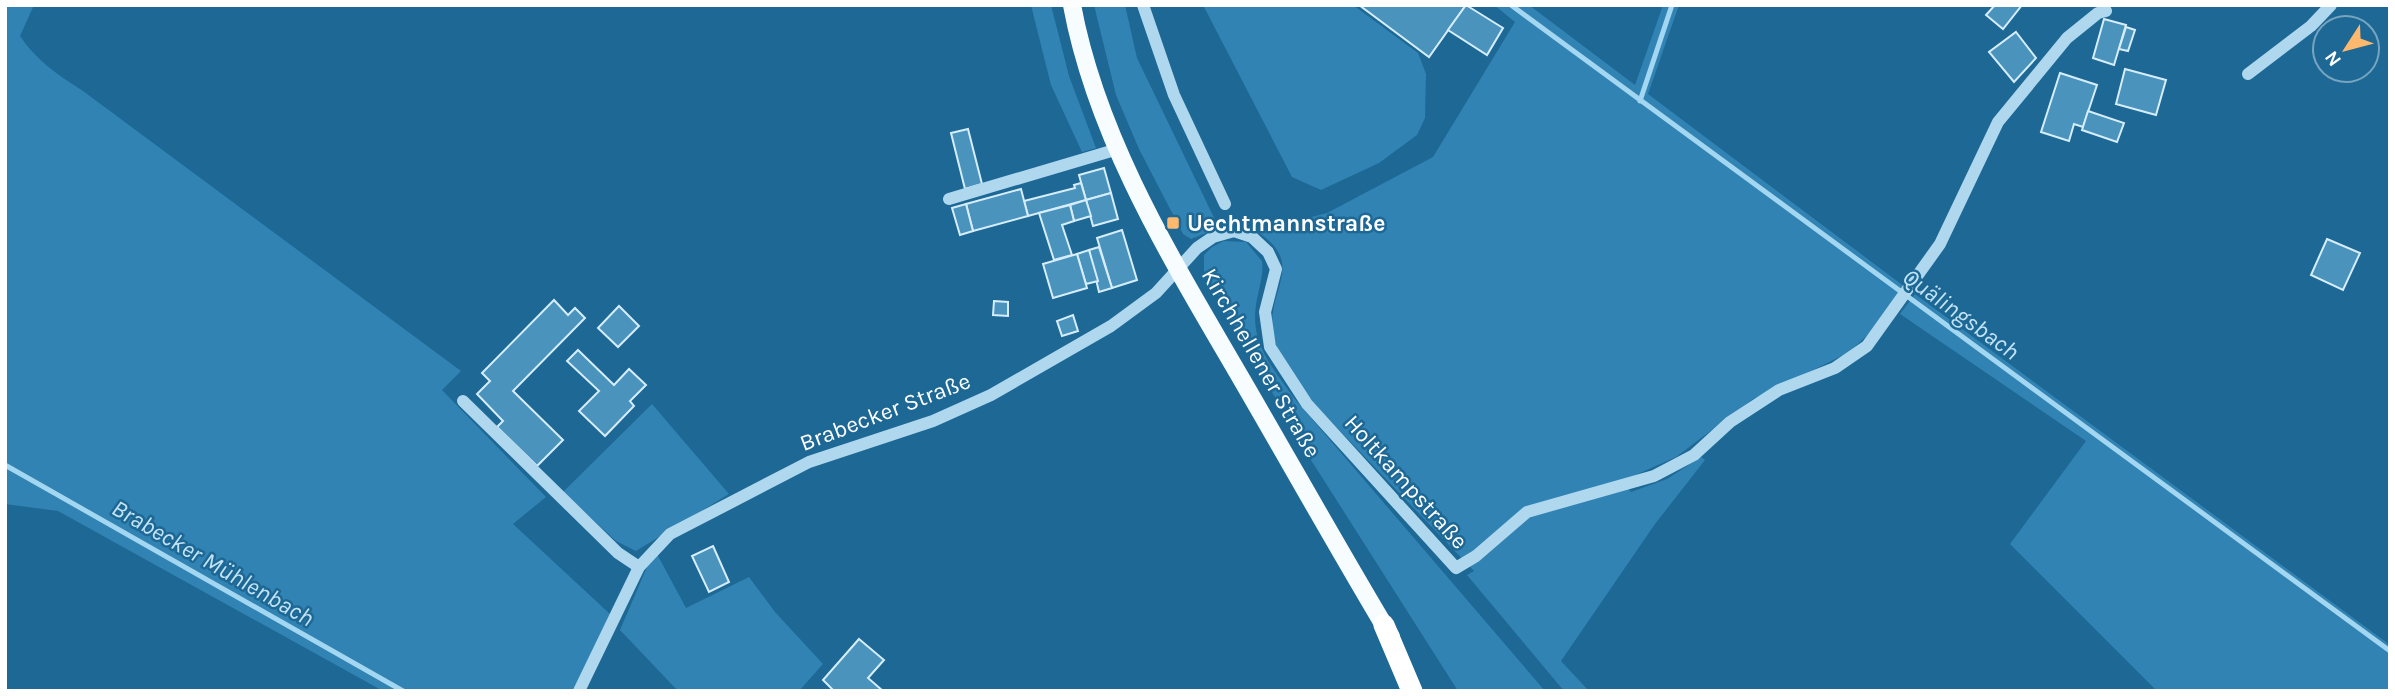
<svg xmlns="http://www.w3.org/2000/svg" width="2395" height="696" font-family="Karla,sans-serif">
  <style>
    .green { fill: #3183b3 }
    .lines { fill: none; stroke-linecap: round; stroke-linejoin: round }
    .stream { stroke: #a3d6f1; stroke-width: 5 }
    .building { fill: #4a93bd; stroke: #d6edfb; stroke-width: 2 }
    .minor { stroke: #afd8ef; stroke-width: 12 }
    .major { stroke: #f7fcff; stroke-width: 18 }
    .highway { stroke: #fff; stroke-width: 21 }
    .poi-dot { fill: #feb96e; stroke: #1d6895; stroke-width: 2.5 }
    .labels { text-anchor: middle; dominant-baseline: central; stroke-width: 5; stroke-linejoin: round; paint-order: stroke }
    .poi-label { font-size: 23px; font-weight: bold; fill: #fff; stroke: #1d6895; text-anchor: start }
    .street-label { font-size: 23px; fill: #fff; stroke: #1d6895 }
    .water-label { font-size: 24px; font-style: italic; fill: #c3e4f7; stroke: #1d6895 }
  </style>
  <rect width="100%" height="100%" fill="#1d6895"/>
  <g class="green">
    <path d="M5 5H34L20 36C37 61 58 75 83 91L461 371 442 390 546 497 513 524 610 614 574 691H383L58 511 5 504Z"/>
    <path d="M1031 5H1051L1069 76 1096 148 1082 152 1051 85Z"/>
    <path d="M1094 5H1125L1137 58 1219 228 1191 239 1183 234 1139 149 1116 95Z"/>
    <path d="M1203 5H1353L1418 53 1426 74 1425 118 1417 135 1379 163 1321 190 1292 177Z"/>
    <path d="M1494 5H1529L1635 85 1663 5H1679L1648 94 1905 287 1872 331 1848 353 1753 399 1676 457 1622 481 1631 492 1667 479 1701 457 1705 460 1655 524 1561 661 1589 691H1564L1467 575 1474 571 1317 407C1302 387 1280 363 1274 338 1262 290 1313 264 1251 228V224L1289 223 1327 213 1433 157 1515 22Z"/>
    <path d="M1224 241 1246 242 1262 261C1264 276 1258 290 1256 305 1250 344 1273 368 1294 398L1545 691H1458L1304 449 1204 271V255L1212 247Z"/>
    <path d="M1915 294 2390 645V691H2157L2010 544 2086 441 1900 314Z"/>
    <path d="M652 404 729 494 636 551 616 541 563 492Z"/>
    <path d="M657 554 686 608 749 577 775 612 823 664 799 691H678L620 630 647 567Z"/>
  </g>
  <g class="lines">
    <g class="stream">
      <path d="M1511 5 2390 651"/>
      <path d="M1640 101 1672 5"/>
      <path d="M5 465 403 691"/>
    </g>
  </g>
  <g class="building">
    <path d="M1359 5H1466L1429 57Z"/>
    <path d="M1466 5 1503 28 1487 55 1448 30Z"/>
    <path d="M1995 5H2022L2003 29 1986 15Z"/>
    <path d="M2104 19 2126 25 2114 65 2093 58Z"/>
    <path d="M2126 27 2135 30 2128 51 2119 49Z"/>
    <path d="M2016 32 2036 58 2014 82 1989 52Z"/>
    <path d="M2125 69 2166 80 2156 115 2116 104Z"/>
    <path d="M2060 73 2097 85 2083 127 2074 124 2069 141 2041 132Z"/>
    <path d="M2088 111 2124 123 2117 142 2082 130Z"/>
    <path d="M968 129 982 184 965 189 951 133Z"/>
    <path d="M1104 168 1111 193 1086 200 1079 175Z"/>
    <path d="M1081 183 1086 200 1028 216 1024 201 1075 188 1074 185Z"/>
    <path d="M1021 189 1028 216 973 231 966 204Z"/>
    <path d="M1111 193 1118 219 1093 226 1086 200Z"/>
    <path d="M1086 200 1091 216 1074 221 1070 205Z"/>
    <path d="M966 204 973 231 960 235 952 208Z"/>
    <path d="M1070 205 1074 221 1062 225 1072 255 1054 260 1039 213Z"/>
    <path d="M1122 230 1137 280 1112 288 1097 238Z"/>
    <path d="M2327 239 2360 253 2343 290 2311 275Z"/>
    <path d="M1099 247 1112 288 1099 292 1089 250Z"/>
    <path d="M1089 250 1098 281 1086 284 1077 254Z"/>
    <path d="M1077 254 1087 288 1053 298 1043 264Z"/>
    <path d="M554 300 568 315 575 308 585 318 513 391 563 440 537 466 497 427 503 421 477 394 490 381 482 373Z"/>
    <path d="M994 301 1008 302V316L993 315Z"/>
    <path d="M619 306 639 326 618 347 598 328Z"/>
    <path d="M1073 315 1078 331 1062 336 1057 321Z"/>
    <path d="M578 350 614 385 629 369 646 385 630 401 634 406 605 436 579 411 599 391 567 361Z"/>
    <path d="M713 546 729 582 709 592 692 556Z"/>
    <path d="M859 639 884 660 868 678 883 691H834L823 680Z"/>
  </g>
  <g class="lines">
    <g class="minor">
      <path d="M1143 5 1174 95 1225 204"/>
      <path d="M2248 74 2311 26 2331 5"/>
      <path d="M949 199 1118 149"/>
      <path d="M463 401 618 553 639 567"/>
      <path d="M579 691 639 567 670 534 809 462 933 421 991 395 1111 326 1156 293 1197 248 1213 237 1234 231 1252 237 1268 252 1276 269 1265 312 1270 347 1307 404 1456 568 1476 556 1527 512 1654 476 1694 455 1730 422 1779 390 1835 368 1867 346 1940 244 1998 122 2067 38 2098 13 2106 11"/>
    </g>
    <path class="major" d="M1072 5C1097 140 1174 263 1242 380 1292 466 1340 552 1391 637"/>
    <path class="highway" d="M1384 625 1412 691"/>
  </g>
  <rect class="poi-dot" x="1166" y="216" width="14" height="14" rx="3.5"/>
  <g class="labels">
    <g class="poi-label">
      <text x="1187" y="223">Uechtmannstraße</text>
    </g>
    <g class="street-label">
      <text transform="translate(1261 363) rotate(60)">Kirchhellener Straße</text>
      <text transform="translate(885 412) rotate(-21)">Brabecker Straße</text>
      <text transform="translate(1406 482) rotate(48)">Holtkampstraße</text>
    </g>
    <g class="water-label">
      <text transform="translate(1961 314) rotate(36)">Quälingsbach</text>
      <text transform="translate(213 563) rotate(30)">Brabecker Mühlenbach</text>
    </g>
  </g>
  <rect width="2395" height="696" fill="none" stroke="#ffffff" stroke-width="14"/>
  <g transform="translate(2346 49) rotate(234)"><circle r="33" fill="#1d6895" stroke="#77a4bf" stroke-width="2"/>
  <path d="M0-5L12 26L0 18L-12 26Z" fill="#feb96e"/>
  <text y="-10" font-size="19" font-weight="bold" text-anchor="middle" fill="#ffffff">N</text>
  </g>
</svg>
